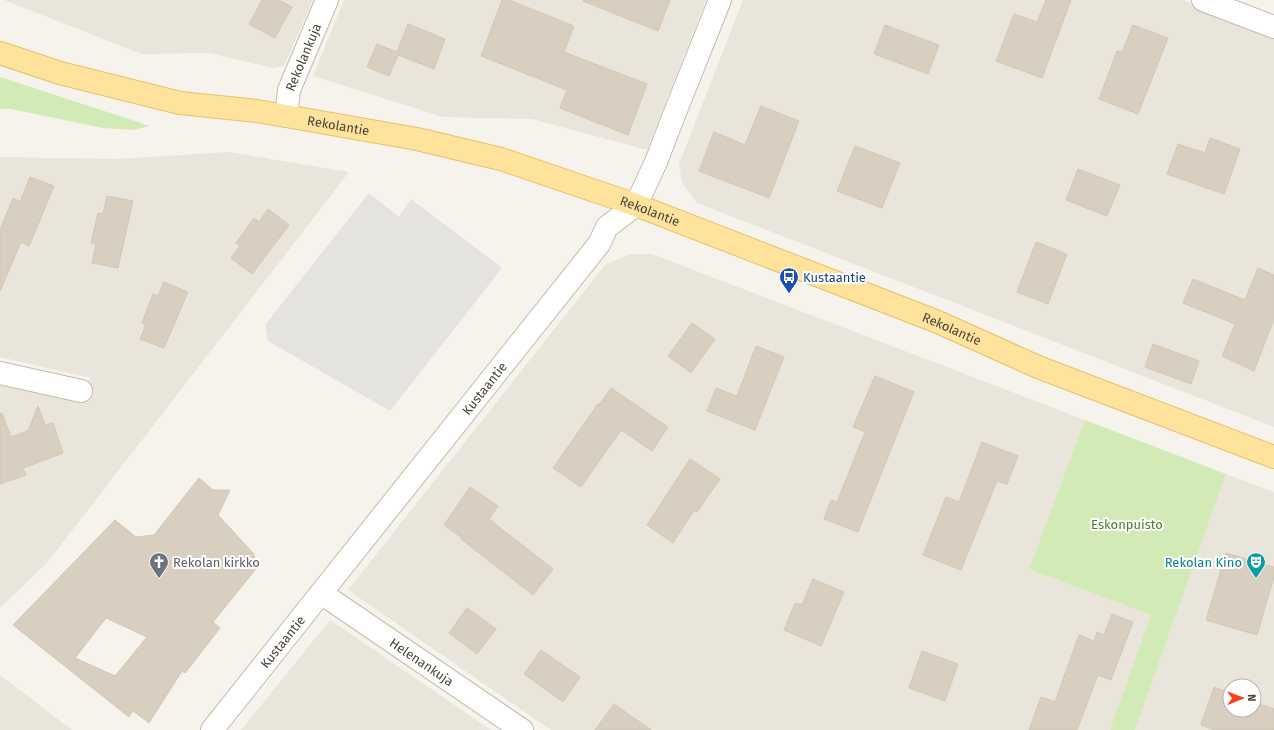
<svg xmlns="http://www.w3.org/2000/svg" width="1274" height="730" font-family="'Fira Sans',sans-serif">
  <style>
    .residential { fill: #eae5da; fill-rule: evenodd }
    .green { fill: #d2eab5 }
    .parking { fill: #e5e3e0 }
    .building { fill: #d8cfc1; stroke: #d3c7b4; fill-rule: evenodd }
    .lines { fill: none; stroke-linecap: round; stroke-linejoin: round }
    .minor-casing { stroke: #c2bbae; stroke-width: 24 }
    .major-casing { stroke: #e6c16a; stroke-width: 24 }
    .minor { stroke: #fff; stroke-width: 22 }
    .major { stroke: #ffe39c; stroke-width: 22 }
    .labels { text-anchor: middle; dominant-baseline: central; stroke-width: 4; stroke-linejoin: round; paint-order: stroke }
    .street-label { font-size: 13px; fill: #4b4439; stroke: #fff }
    .transit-label { font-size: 13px; fill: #164399; stroke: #fff; text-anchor: start }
    .park-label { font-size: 13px; fill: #4a7f2a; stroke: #fff }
    .worship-label { font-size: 13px; fill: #5b616d; stroke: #fff; text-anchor: start }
    .culture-label { font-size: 13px; fill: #0d838f; stroke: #fff; text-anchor: end }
  </style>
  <rect width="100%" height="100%" fill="#f6f3ec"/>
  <g class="residential">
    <path d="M4 0H313L284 66 273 68 210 53 141 54Z"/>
    <path d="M344 0H706L647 150 532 119 443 117 313 76Z"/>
    <path d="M743 0H1183L1274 35V427L697 203 682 183 679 164Z"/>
    <path d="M229 152 349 172 47 563 0 608V381L80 400 90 378 0 357V157L118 159Z"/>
    <path d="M630 254H652L1085 420 1029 569 1152 615 1110 730H551L348 590 605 265Z"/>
    <path d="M1226 474 1274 492V730H1135ZM1230 686H1254V710H1230Z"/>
    <path d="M330 620 491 730H241Z"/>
    <path d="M0 675 72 730H0Z"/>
  </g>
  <g class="green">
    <path d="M0 77 150 126 132 130 103 128 11 109H0Z"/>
    <path d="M1085 420 1226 474 1135 730H1110L1151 615 1029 569Z"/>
  </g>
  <path class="parking" d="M369 193 399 217 411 199 502 268 390 411 268 341 265 325Z"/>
  <g class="building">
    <path d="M262 0H279L292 7 275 38 249 24Z"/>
    <path d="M502 0H509L574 26 564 52 647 84 628 135 560 108 567 90 481 56Z"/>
    <path d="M584 0H670L658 31 583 1Z"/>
    <path d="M1046 0H1071L1042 78 996 61 1014 14 1037 22Z"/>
    <path d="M408 24 445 39 434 69 398 55 389 76 367 67 377 44 397 52Z"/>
    <path d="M885 25 939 45 928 74 874 54Z"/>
    <path d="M1133 25 1168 38 1138 114 1099 99 1117 51 1122 52Z"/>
    <path d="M761 106 799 121 769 198 699 171 714 132 745 145Z"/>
    <path d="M1210 138 1240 149 1224 194 1167 174 1178 144 1205 153Z"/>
    <path d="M855 146 900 163 882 208 837 191Z"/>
    <path d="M1078 169 1120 185 1107 216 1066 200Z"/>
    <path d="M30 177 54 186 29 246 21 242 0 291V230L13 198 20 202Z"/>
    <path d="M107 196 133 201 118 268 92 263 96 244 91 243 98 213 103 214Z"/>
    <path d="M268 209 289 225 252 274 231 258 240 246 236 243 254 218 259 222Z"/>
    <path d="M1036 242 1067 254 1048 304 1017 292Z"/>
    <path d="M1258 268 1274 275V319L1254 371 1222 356 1235 324 1183 303 1193 279 1245 300Z"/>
    <path d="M164 282 188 292 164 348 140 339 146 325 142 323 153 294 158 296Z"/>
    <path d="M692 323 715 339 691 373 668 356Z"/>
    <path d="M1153 344 1199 361 1191 384 1145 367Z"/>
    <path d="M756 346 784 357 755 430 707 411 716 388 737 396Z"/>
    <path d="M875 376 914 392 858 532 824 519 831 500 837 502 865 432 853 427Z"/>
    <path d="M611 388 668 427 652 451 621 430 581 487 553 468 598 404 599 405Z"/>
    <path d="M38 406 45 425 53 423 63 453 23 468 26 475 0 484V413H2L11 437 28 431Z"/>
    <path d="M982 442 1018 456 1007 484 997 481 961 570 923 555 946 497 959 502Z"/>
    <path d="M690 459 720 479 697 512 694 510 673 543 647 525Z"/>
    <path d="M199 478 213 490H230L218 515 253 553 255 558V570L213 622 220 628 185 673 182 671 149 723 133 711 129 717 13 625 115 520 136 537 154 535ZM106 618 147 637 115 676 75 658Z"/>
    <path d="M470 487 498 506 489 519 553 569 533 595 461 539 462 538 444 525Z"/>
    <path d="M1226 553 1274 567V577L1257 635 1206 620Z"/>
    <path d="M813 579 844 592 821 646 784 630 795 603 802 605Z"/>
    <path d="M467 608 496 629 477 654 449 633Z"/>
    <path d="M1112 614 1133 622 1111 680 1098 675 1077 730H1029L1041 697 1055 702 1079 635 1094 641 1097 632 1104 635Z"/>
    <path d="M541 650 580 677 563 702 524 674Z"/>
    <path d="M922 651 958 664 945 701 909 688Z"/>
    <path d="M1214 687 1230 693V710H1254V702L1274 709V730H1215L1201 725Z"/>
    <path d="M614 704 651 730H595Z"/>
  </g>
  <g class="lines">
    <g class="minor-casing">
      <g id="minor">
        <path d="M1203 0 1274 27"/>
        <path id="s1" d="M286 116 289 90 327 0"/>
        <path d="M0 373 81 391"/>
        <path id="s2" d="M321 593 522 730"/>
        <path id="s3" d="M212 730 599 244 607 227 636 205 656 162 674 115 720 0"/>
      </g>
    </g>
    <g class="major-casing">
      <g id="major">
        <path id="s4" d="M0 53 60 73 180 103 257 111 286 116 417 139 501 159 636 205 938 322 1038 367 1274 457"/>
      </g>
    </g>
    <use href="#minor" class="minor"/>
    <use href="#major" class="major"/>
  </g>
  <defs>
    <g id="bus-pin" transform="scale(1)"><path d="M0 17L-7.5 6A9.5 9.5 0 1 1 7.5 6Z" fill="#1a4fb4" stroke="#fff"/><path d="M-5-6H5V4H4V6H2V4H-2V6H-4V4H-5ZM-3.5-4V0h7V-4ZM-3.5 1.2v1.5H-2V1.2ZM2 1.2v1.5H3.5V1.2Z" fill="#fff"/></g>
    <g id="church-pin" transform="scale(1)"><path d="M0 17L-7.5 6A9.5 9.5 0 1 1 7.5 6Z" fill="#6b7280" stroke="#fff"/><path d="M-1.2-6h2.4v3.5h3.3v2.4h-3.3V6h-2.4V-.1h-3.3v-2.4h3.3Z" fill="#fff"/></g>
    <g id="theatre-pin" transform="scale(1)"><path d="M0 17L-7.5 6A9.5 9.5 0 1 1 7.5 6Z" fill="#0f9aa8" stroke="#fff"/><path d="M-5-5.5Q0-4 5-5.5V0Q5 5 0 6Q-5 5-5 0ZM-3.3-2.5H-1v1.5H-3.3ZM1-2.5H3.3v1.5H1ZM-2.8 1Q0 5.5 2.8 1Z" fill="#fff"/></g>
  </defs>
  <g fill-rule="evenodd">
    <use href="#bus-pin" x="789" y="277"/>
    <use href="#church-pin" x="159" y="562"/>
    <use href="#theatre-pin" x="1256" y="562"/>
  </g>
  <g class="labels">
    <g class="street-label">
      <text stroke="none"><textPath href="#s1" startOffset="62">Rekolankuja</textPath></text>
      <text stroke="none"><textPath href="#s4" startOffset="347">Rekolantie</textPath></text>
      <text stroke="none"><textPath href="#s4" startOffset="671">Rekolantie</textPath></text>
      <text stroke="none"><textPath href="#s4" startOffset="995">Rekolantie</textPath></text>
      <text stroke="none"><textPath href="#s3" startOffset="437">Kustaantie</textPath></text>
      <text stroke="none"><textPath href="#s3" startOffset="113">Kustaantie</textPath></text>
      <text stroke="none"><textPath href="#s2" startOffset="122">Helenankuja</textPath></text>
    </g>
    <g class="transit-label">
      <text x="803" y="277">Kustaantie</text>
    </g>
    <g class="park-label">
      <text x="1127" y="524">Eskonpuisto</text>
    </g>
    <g class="worship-label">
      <text x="173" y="562">Rekolan kirkko</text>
    </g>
    <g class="culture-label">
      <text x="1242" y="562">Rekolan Kino</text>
    </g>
  </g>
  <g transform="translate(1242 698) rotate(89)"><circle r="19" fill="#ffffff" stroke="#b7b4b0"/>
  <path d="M0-3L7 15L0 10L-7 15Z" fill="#fc3f1d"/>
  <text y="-6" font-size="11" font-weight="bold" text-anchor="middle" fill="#4b4439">N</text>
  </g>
</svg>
